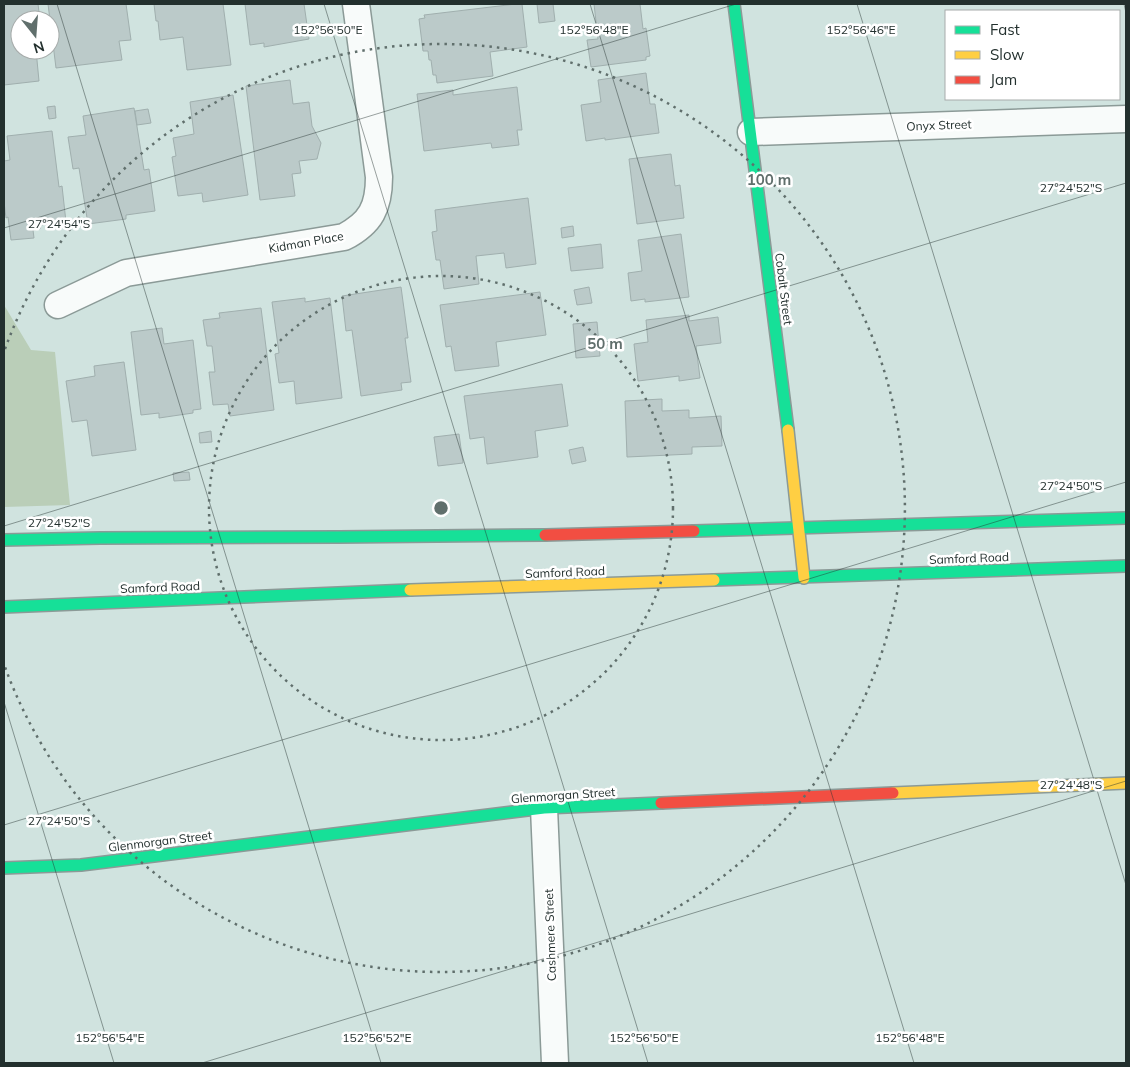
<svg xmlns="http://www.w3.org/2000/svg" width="1130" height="1067" font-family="Mulish,sans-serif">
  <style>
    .green { fill: #baceb8 }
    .building { fill: #bbcac9; stroke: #a0afae }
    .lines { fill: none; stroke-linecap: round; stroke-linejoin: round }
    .street-casing { stroke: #8b9a97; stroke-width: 29 }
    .fast-casing { stroke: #8b9a97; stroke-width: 14 }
    .slow-casing { stroke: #8b9a97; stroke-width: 14 }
    .jam-casing { stroke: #8b9a97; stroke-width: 14 }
    .street { stroke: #f8fbfa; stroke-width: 26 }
    .fast { stroke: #16e098; stroke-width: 11 }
    .slow { stroke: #ffcf43; stroke-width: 11 }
    .jam { stroke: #f24e42; stroke-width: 11 }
    .ticks { fill: none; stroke: #23302e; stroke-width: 1; stroke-opacity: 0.45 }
    .ring { fill: none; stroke: #606f6c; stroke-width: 2.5; stroke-dasharray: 2.5 5 }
    .labels { text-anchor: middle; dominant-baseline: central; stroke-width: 5; stroke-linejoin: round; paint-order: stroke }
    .street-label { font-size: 12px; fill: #23302e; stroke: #fff }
    .ticks-label { font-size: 12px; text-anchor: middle; fill: #23302e; stroke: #fff; stroke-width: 5; stroke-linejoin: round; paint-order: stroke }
    .centre { fill: #606f6c; stroke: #fff; stroke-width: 2.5 }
    .ring-label { font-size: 15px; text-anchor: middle; font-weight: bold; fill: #606f6c; stroke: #fff; stroke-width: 5; stroke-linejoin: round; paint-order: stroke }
  </style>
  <rect width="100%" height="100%" fill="#d0e3df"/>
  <path class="green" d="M4 305 31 350 55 352 70 505 4 507Z"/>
  <g class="building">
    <path d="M4 4H38L40 20H20V50H36L39 81 4 85Z"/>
    <path d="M48 4H126L131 40 119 41 122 60 56 68Z"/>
    <path d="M154 4H223L231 65 187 70 183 37 160 40 158 21H156Z"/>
    <path d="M245 4H304L309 39 264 47V43L250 45Z"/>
    <path d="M516 4H522L527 47 490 52 493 76 437 83 436 75H433L431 60H429L428 51H423L419 19 425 18 424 15Z"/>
    <path d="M537 4H553L555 21 539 23Z"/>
    <path d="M594 4H640L643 29 646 28 650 56 646 57V60L591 67 587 40 598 39Z"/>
    <path d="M646 73 650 104H655L659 133 605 140V138L586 141 581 105 601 102 598 80Z"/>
    <path d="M290 80 293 104 309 102 312 126 321 143 317 159 299 161 301 173 292 174 295 196 260 200 246 86Z"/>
    <path d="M517 87 522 130H517L519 145 492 148 491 143 424 151 417 94 453 90V95Z"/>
    <path d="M233 95 248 195 203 202 202 193 178 196 172 157 176 156 173 138 194 134 190 102Z"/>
    <path d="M55 106 56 118 49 119 47 107Z"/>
    <path d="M134 108 144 170 149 169 155 211 126 215V219L88 224 79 168 73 169 68 137 86 135 83 116Z"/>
    <path d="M148 109 151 123 137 125 135 111Z"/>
    <path d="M52 131 59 187 62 186 66 222 40 225V229L33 230 34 238 11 240 8 217 6 218 4 202V161L10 160 7 136Z"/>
    <path d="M671 154 675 186 680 185 684 218 637 224 629 159Z"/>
    <path d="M528 198 536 264 506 268 504 253 476 256 479 284 444 289 440 260H436L432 232 437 231 435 210Z"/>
    <path d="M573 226 574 236 562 238 561 228Z"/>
    <path d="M681 234 689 297 645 302V299L631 301 628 273 642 271 638 240Z"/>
    <path d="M601 244 603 268 571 271 568 248Z"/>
    <path d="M401 287 408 338H405L411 382 401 383 402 390 361 396 352 330 346 331 342 296Z"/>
    <path d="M589 287 592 303 577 305 574 290Z"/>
    <path d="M540 292 546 335 496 342 499 366 455 371 451 346 446 347 440 305Z"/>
    <path d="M305 298V302L330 298 342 398 296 404 294 381 279 383 275 354 279 353 272 302Z"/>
    <path d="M261 308 274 410 230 416 228 404 213 405 209 372H215L212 346H207L203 320 220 318 219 313Z"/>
    <path d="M689 315V321L718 317 721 343 696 346 700 378 679 381V376L638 381 634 344 648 342 646 320Z"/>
    <path d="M597 322 600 356 576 358 573 324Z"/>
    <path d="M162 328 164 344 193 340 201 409 193 410V413L159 418V413L141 415 131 332Z"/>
    <path d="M124 362 136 450 92 456 87 420 72 422 66 381 95 376 94 366Z"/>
    <path d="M562 384 568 426 535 431 538 457 487 464 484 437 470 439 464 396Z"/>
    <path d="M662 399V411L689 410V418L721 416 722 446 692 447V454L627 457 625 401Z"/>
    <path d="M211 431 212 442 200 443 199 433Z"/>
    <path d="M459 434 463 463 438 466 434 437Z"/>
    <path d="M583 447 586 461 572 464 569 450Z"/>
    <path d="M189 472 190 480 174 481 173 473Z"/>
  </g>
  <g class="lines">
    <g class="street-casing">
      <g id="street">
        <path d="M751 132 1126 119"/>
        <path d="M58 305 126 273 344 237C371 223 379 207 379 177L356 4"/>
        <path d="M544 808 555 1063"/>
      </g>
    </g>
    <g class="fast-casing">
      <g id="fast">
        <path d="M734 4 788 430"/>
        <path d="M694 531 1126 518"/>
        <path d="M4 540 100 538 339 537 545 535"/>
        <path d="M714 580 1126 566"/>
        <path d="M4 607 410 590"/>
        <path d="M4 868 81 865 544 808 661 803"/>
      </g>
    </g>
    <g class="slow-casing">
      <g id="slow">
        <path d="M788 430 804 578"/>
        <path d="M410 590 714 580"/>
        <path d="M893 793 1126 783"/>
      </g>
    </g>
    <g class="jam-casing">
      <g id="jam">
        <path d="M545 535 694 531"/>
        <path d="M661 803 893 793"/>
      </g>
    </g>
    <use href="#street" class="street"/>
    <use href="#fast" class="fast"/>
    <use href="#slow" class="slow"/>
    <use href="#jam" class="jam"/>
  </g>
  <path class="ticks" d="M57 4 381 1063M324 4 648 1063M590 4 914 1063M857 4 1126 885M1124 4 1126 13M4 228 736 4M4 526 1126 183M4 702 114 1063M4 825 1126 482M202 1063 1126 781"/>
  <g class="ring">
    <circle cx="441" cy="508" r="232"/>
    <path d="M5 349A464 464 0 1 1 5 667"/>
  </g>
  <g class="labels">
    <g class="street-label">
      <text transform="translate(939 125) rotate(-2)">Onyx Street</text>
      <text transform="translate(306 242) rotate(-10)">Kidman Place</text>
      <text transform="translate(784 289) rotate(83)">Cobalt Street</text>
      <text transform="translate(969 558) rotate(-2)">Samford Road</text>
      <text transform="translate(565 572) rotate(-2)">Samford Road</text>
      <text transform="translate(160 587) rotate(-2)">Samford Road</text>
      <text transform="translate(563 795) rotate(-4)">Glenmorgan Street</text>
      <text transform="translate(160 841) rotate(-7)">Glenmorgan Street</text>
      <text transform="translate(550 935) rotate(-92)">Cashmere Street</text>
    </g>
  </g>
  <g class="ticks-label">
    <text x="328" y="34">152°56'50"E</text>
    <text x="594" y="34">152°56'48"E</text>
    <text x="861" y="34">152°56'46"E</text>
    <text x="1071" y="192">27°24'52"S</text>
    <text x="59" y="228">27°24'54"S</text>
    <text x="1071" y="490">27°24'50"S</text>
    <text x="59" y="527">27°24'52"S</text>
    <text x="1071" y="789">27°24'48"S</text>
    <text x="59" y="825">27°24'50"S</text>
    <text x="110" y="1042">152°56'54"E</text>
    <text x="377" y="1042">152°56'52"E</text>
    <text x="644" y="1042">152°56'50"E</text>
    <text x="910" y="1042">152°56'48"E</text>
  </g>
  <circle cx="441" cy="508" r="8" class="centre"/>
  <g class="ring-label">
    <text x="769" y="185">100 m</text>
    <text x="605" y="349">50 m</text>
  </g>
  <rect width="1130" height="1067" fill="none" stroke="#23302e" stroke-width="10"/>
  <rect x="945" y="10" width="175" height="90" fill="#ffffff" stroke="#a7acab"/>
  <rect x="955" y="26" width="25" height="8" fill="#16e098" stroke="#a7acab"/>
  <text x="990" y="35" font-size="15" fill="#23302e">Fast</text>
  <rect x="955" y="51" width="25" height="8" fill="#ffcf43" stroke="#a7acab"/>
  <text x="990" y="60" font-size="15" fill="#23302e">Slow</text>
  <rect x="955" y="76" width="25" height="8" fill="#f24e42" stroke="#a7acab"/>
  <text x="990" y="85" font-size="15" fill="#23302e">Jam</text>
  <g transform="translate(35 35) rotate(163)"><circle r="24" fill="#ffffff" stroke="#a7acab"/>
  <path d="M0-4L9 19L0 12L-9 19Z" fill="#606f6c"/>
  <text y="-8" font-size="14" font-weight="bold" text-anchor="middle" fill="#23302e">N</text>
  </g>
</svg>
